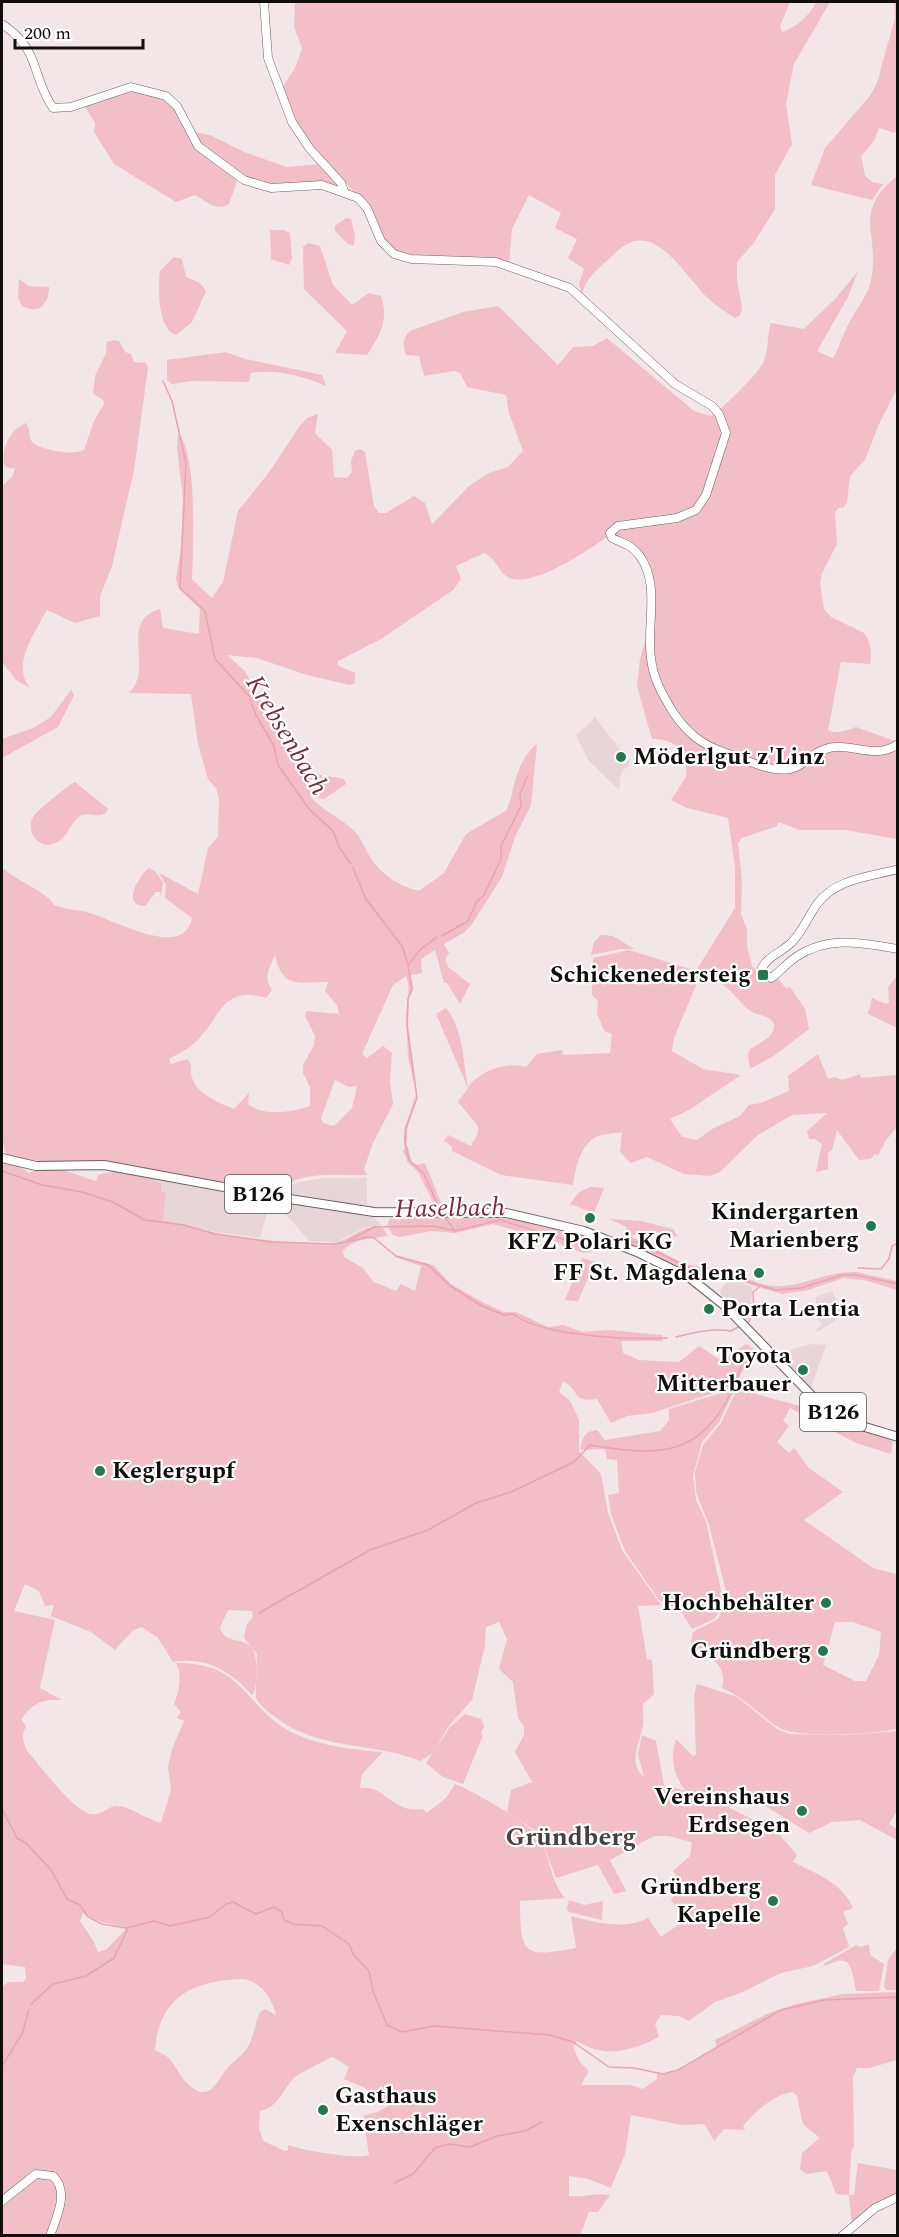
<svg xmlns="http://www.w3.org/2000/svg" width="899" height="2237" font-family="Spectral,serif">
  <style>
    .built { fill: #e8d5d8 }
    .green { fill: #f2bec7; fill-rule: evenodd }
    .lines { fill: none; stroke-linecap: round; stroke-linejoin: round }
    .stream { stroke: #eaa3b1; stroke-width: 1.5 }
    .secondary-casing { stroke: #6a6162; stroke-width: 9 }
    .primary-casing { stroke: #6a6162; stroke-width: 10 }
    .secondary { stroke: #fff; stroke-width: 8 }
    .primary { stroke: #fff; stroke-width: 8 }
    .poi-dot { fill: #21794e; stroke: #fff; stroke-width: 2 }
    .labels { text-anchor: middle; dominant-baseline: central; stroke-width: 4.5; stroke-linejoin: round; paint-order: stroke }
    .shield { fill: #fff; stroke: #585656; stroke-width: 1.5 }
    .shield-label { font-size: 22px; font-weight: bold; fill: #110e0e }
    .poi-label { font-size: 24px; font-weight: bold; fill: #110e0e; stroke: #fff; text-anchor: end }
    .water-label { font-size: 26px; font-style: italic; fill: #7b293f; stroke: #fff }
    .neighbourhood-label { font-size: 26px; font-weight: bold; fill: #494041; stroke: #fff }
  </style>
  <rect width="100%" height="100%" fill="#f2e6e8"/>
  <g class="built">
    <path d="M594 716 629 761 630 765 624 769 620 777 619 790 588 760 576 735 592 721Z"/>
    <path d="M148 1176 372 1215 382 1226 365 1227 337 1242 309 1241 284 1212 280 1214 268 1208 260 1238 210 1231 163 1220 166 1193 160 1192 156 1183Z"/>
    <path d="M325 1178H367V1205L357 1206 290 1195 286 1192 291 1185 299 1182Z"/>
    <path d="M732 1279 752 1287 751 1313 747 1322 720 1293 722 1287Z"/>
    <path d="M832 1291 842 1316 817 1332 816 1330 822 1325 816 1317V1297Z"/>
    <path d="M812 1344 826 1345 810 1390 783 1358 792 1349Z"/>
  </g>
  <g class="green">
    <path d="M295 2H790L780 26 782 32C796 28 811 14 816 2H830L794 64 786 104 792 144 775 175V209L753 244 737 262V280L742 308 740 315 735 318C726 312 716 306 709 299 689 282 660 226 627 244 620 248 614 254 609 259 597 269 585 279 582 295L579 284 584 269 568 258 577 239 555 228 561 213 529 195 512 229 509 264 411 257 390 249 361 199 300 134 281 90 296 66 302 48 294 27Z"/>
    <path d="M894 2H898L897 127 895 133 879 128 874 141 861 156 865 176 872 182 883 184 872 200 811 185 825 148 870 96 877 83 895 18Z"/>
    <path d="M133 89 168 98 194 132 210 135 244 152 287 167 321 164 336 180 338 187 271 186 239 175 229 204C216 212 206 201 195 195L176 202 114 164 94 132 95 123 84 105Z"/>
    <path d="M897 176V389L879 424 865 460 850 476 847 502 843 508H838L835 513 837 544 822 573 820 583 824 609 831 617 864 633C871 641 872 654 870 664L841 662 828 730C837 735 847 730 856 727L897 742V839L845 830H800L778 822 777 826 742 838 738 843 742 882 741 914 747 929V946L752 966 766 980 776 977 786 988 790 987 805 1009 809 1029 775 1055 750 1069 748 1056 750 1049C758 1044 773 1038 774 1027 775 1015 756 1016 749 1010 733 997 723 975 699 978L674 1038 672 1051 703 1069 741 1075 689 1110 670 1119 682 1137 697 1140 712 1129 740 1116 749 1105 761 1103 789 1091 788 1076 818 1054 828 1079 835 1077 842 1080 860 1074 861 1078 897 1075V1127L886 1140 878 1156 875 1154 870 1159 859 1160 837 1130 832 1150 828 1153V1169L816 1172 822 1144 815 1139H809L807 1131 827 1113 792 1115 758 1135 720 1172 710 1176 684 1174 647 1157 631 1163 620 1152 622 1132C613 1134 601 1133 594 1138 580 1147 575 1170 573 1185L501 1175 452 1151V1146L444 1141 448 1135 471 1146 478 1133V1126L458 1102 468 1088 436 1014 446 1008C464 1030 463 1062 468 1087 482 1070 504 1062 526 1067L537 1054 562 1050 563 1055 610 1053 612 1034 604 1031 597 1013 598 1001 592 995 593 958 629 950 696 971 735 908V868L728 818 687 808 671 800 686 777C688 752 677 739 652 739L637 686 640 659 652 618 644 560 613 537 616 524 608 530 607 537C588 550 528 592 506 576 497 569 496 558 484 553L456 566 461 579 453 590 381 639 338 661 337 665 355 673V683L350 685 307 675 257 658 227 655 245 671 295 766 309 773 344 779 346 784 324 799 310 796C322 811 340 817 353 830 360 836 362 842 366 850 377 872 396 885 419 891L444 873 466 834 507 810C515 788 516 760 537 744L531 805 515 837 502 877 472 924 465 932 444 944 449 953 445 959 448 967 470 984 460 1004 447 983H444L435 950 421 959 422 973 411 975 413 989 409 998 408 1025 417 1094 407 1129V1142L404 1145V1130L416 1094 408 1056 406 1015 409 986 406 976 393 985 362 1054 367 1058 383 1046 392 1053 390 1082 393 1104 373 1143 364 1169 367 1175C344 1177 291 1168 281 1194L99 1161 46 1162 6 1156 2 1137V867C15 881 47 891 54 905 66 910 78 909 90 913 112 919 184 961 192 918L165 898 166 885 159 873 198 894 208 848 218 837 219 799 216 788 208 779 198 744 191 694 129 693C155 668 118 620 160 609L163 628 199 634 200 609 179 589 176 579 181 547 183 498 177 448 178 434C198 451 193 551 192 579L212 598 223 582 238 511 270 471 299 427 307 418 318 414 315 433 332 450 334 477 347 478 352 472 351 461 355 451 360 449 365 452 374 506 379 513H386L414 496 425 503 432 524 469 486 489 473 508 467 523 451 509 413 506 395 467 387 460 373 454 371 424 376 419 356 406 355C403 345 402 339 410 331L463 312 498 306 558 365 573 347 593 346 607 338 694 411 711 416C720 411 759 373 763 363 769 350 767 334 771 323L804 329 836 298 858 271 848 297 817 351 832 358 835 355C840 344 844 332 850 321 857 308 868 295 871 280 881 233 850 215 897 176ZM275 955C282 989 299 982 328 982L325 991 337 1005 339 1014 306 1011 305 1016 315 1036 314 1045 303 1065V1073L310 1087V1106C293 1112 263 1117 248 1104L249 1093 234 1109C214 1101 187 1090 191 1064L187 1059 171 1064 169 1059C179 1053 189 1049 197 1041 221 1015 224 985 266 998L272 990C263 977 269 969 275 955ZM335 1080 349 1087 357 1086 352 1108 334 1126 323 1123 321 1118Z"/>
    <path d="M346 218 351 219 355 235 354 246 348 244 335 231V226Z"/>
    <path d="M270 230H284L290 233 292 258 289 265 271 259Z"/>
    <path d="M308 243 320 246 333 285 352 305 369 293 381 296C389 320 380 335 367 355L335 353 347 331 304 289 303 247Z"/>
    <path d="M174 257 182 259 186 277 200 283 206 291 192 322 176 335C157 328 158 287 160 271Z"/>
    <path d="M19 279 29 286 49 287C49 304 39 315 22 306L18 297Z"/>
    <path d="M113 340 119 341 125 352 131 354 134 362 146 363 148 368 134 470 112 566 100 596V616L75 623 47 610C35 632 11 665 30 688L16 680 2 662V486L12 477 15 469 5 467C0 449 10 430 26 423 31 429 28 436 32 442 39 450 75 456 84 450L94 421 104 404 103 400 93 393 95 376 106 353 107 342Z"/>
    <path d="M226 352 245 359 322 375 326 386C302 376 276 369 251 373L249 382 192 381 172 384 167 380V360Z"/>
    <path d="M71 690 74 695 58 727 2 758V739L33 728 51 717Z"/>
    <path d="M75 782 108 809C103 821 90 811 80 816 69 823 69 838 55 843 39 850 25 832 33 817 36 811 69 785 75 782Z"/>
    <path d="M149 868 156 872 163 883 161 896 160 892H156L145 906C121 906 139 875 149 868Z"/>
    <path d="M601 935 613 936 634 949H620L591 955 594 942Z"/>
    <path d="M897 976 898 1028H897L868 1014 872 998 886 1004 889 1002 888 987Z"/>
    <path d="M407 1145 412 1162 417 1165 425 1163 443 1208H436L418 1172 408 1163 403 1151Z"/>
    <path d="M2 1161 20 1166 29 1173C54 1162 71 1174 96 1181L98 1175C114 1170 129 1170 145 1175 151 1177 155 1182 161 1184V1192L166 1193 163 1220C180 1223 195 1228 212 1232 250 1239 293 1244 331 1243 351 1242 357 1226 382 1226L388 1236C374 1238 352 1239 343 1251L344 1257 363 1268 374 1282 396 1291 401 1284 415 1291 421 1266 394 1257 397 1256 433 1265 451 1284 484 1303 504 1312H516L548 1327 563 1325 583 1332 609 1330 662 1335V1341H621L623 1353 639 1360 679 1362 699 1346 722 1361 746 1344 754 1349 735 1386 652 1413 627 1416 611 1423 597 1399C572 1403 580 1390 563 1381L559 1392 570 1401 579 1420V1451L601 1474 608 1513 622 1550 661 1605 638 1606 647 1659 652 1660 654 1694 643 1704C642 1710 644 1716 643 1723 642 1740 626 1762 644 1777L638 1754 642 1735 656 1741 664 1785 686 1791C673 1775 670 1758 676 1739L693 1756 696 1755 694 1695 697 1684 737 1697 777 1729 789 1734 845 1735 897 1731V1811L889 1824 897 1829V1840L860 1820 832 1822 809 1833 736 1788 728 1807 777 1832 797 1855 793 1862C815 1873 843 1883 853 1908L843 1912 848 1924 843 1928 849 1947 813 1966 781 1973 743 1992 715 2002 689 2021 679 2016 661 2015 655 2024 659 2037C630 2051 606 2059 577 2041L573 2047 579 2061 589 2071 581 2085H631L643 2089 657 2079V2074C677 2077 699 2057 717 2048L715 2040 769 2013 796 2004 843 1994 897 1992V2060L869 2068H857L853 2077 854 2145 851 2154 849 2195H854L858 2163 897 2170V2195L852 2226 849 2195 836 2194 827 2171 806 2174 800 2169 802 2153 820 2138 803 2124 797 2096 793 2092C774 2094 755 2112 743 2126L745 2130 724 2129 714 2141 705 2124 682 2125 631 2115 625 2154 611 2188 588 2179 569 2176V2196C584 2198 595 2192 610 2195L598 2212H589L580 2235H2V1987L8 1982H23L26 1978 25 1967 2 1964ZM25 1584 39 1591 45 1606 54 1605 51 1616 91 1632 115 1650 133 1630 142 1627 158 1638 173 1662C206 1656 231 1671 252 1695 258 1687 259 1656 251 1647 242 1637 224 1644 220 1627L228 1610 252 1611 253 1617 246 1626 244 1638 257 1654C258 1664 254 1694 257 1700 261 1706 269 1712 274 1716 317 1751 372 1741 420 1761L433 1753 448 1727 472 1700 485 1646 486 1627 499 1622 507 1639 499 1669 513 1682 518 1718 524 1726V1735L515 1752 532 1782 511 1790 507 1812 539 1833 556 1878 598 1865 614 1894 626 1891 610 1860 654 1836H668L692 1842 690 1856 673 1871 681 1882 671 1900 681 1914V1923L661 1937 648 1918C624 1930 596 1923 571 1916L576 1948C524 1958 520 1955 520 1901L565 1898C550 1880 550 1858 540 1838 533 1826 470 1789 455 1784L446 1798 427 1813 423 1809C392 1814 385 1784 360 1788L362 1774 383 1752C354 1750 320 1746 293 1733 243 1707 245 1662 176 1663 183 1677 179 1691 174 1704L181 1712 177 1718 184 1721 172 1749 168 1767 171 1790 161 1823C147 1819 131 1807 117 1806 108 1806 101 1816 91 1814 72 1810 40 1765 27 1751 23 1741 21 1736 26 1726L21 1719C32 1704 42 1698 62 1700L40 1688 55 1620 14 1611ZM83 1913 102 1922 125 1927V1930L107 1949 98 1952 94 1942 80 1921ZM244 1979C262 1983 272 1998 276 2015L265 2009 260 2012C255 2023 253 2042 245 2051 239 2058 231 2063 225 2071 215 2086 207 2103 187 2083 173 2069 177 2059 155 2050 159 1996 194 1980 244 1979ZM333 2057 349 2067 344 2079 365 2088 389 2105 378 2112 363 2116 369 2155C358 2160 300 2150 288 2145V2150L285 2151 263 2141 259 2128 260 2111C279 2107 282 2090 294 2078 298 2074 327 2059 333 2057Z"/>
    <path d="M590 1187 604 1188 594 1213 570 1204 578 1193Z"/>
    <path d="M459 1214C514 1217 566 1228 618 1247L583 1253 553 1241 493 1224 455 1233 431 1231 400 1237 393 1235 387 1225 390 1219Z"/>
    <path d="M609 1219 641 1221 673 1229 678 1237 648 1231 630 1236 684 1264 731 1271C727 1274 720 1281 716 1281 705 1283 638 1247 621 1240L627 1227Z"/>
    <path d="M582 1258 595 1262 578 1301 565 1300Z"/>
    <path d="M856 1272 897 1281V1290L864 1280 843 1278 808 1290 782 1294 732 1279 741 1274C784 1303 813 1271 856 1272Z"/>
    <path d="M735 1389 719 1422 702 1442 693 1476 696 1500 706 1522 724 1604 714 1619 692 1629 680 1610 659 1600 625 1551 611 1514 608 1495 619 1493 617 1460 607 1459 605 1449 581 1450C581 1438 585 1431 597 1430L605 1440 660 1431 669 1420V1409Z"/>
    <path d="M737 1389 812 1409 816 1405 856 1429 893 1441 891 1454 856 1443 790 1408 783 1421 789 1426 777 1442 789 1453 794 1448 809 1468 843 1492 804 1520 873 1568 897 1574V1729C875 1734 796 1739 778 1727 758 1714 744 1697 722 1688 728 1664 709 1655 690 1647L693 1632 718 1619 726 1604V1591L709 1525 696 1492 695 1472 703 1445 721 1423ZM835 1622H853L881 1632 879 1655 866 1681H855L823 1665Z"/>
    <path d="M465 1714 481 1719 484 1726 481 1734 483 1735 463 1784 443 1777 426 1763 450 1727Z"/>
    <path d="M569 1900 584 1905 603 1901 602 1920 569 1912 567 1908Z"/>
    <path d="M869 1944 870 1955 884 1964 879 1991H856C851 1968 853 1952 825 1966L824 1964 856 1945 861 1947Z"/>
    <path d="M897 1948V1990H887L884 1987 888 1960Z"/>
  </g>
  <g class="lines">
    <g class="stream">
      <path d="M163 381 172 401 186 463 180 588 205 611 215 659 249 696 256 715 274 746 278 765 309 809 333 831 339 847 351 864"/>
      <path d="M353 868 366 899 402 946 408 965 412 989 408 999 407 1026 417 1098 406 1128 405 1143 409 1160 424 1174 439 1208"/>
      <path d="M442 936 468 921 476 903 484 895 501 859V846L521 806 520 794 527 777"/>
      <path d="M408 965 420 950 437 937"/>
      <path d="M2 1171 42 1185 82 1192 113 1202 145 1220 184 1225 215 1234 271 1242 335 1244 346 1242 374 1227 434 1226 455 1231 500 1220 582 1245 597 1248 611 1246"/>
      <path d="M445 1217 454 1230"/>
      <path d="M347 1242 367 1237 374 1238 396 1256 428 1265 449 1285 482 1306 504 1315 513 1314C541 1336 628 1340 667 1338"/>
      <path d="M624 1242H637L692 1269 735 1278 776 1290 801 1288 842 1275H856L898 1284"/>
      <path d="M858 1268 881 1269 889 1259 892 1246 898 1243"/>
      <path d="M748 1323 754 1312 753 1292 759 1287"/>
      <path d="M676 1337C695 1332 713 1328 731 1331L738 1327"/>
      <path d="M734 1385 743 1362"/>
      <path d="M259 1613 370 1550 428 1530 476 1503 511 1492 574 1462 590 1445C655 1456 701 1459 732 1390"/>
      <path d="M2 1809 17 1838 27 1844 51 1870 67 1899 80 1905 87 1916 102 1924 126 1928 154 1921 170 1926 210 1917 226 1904 233 1902 256 1914 274 1907 282 1912 284 1920 293 1924 322 1926 349 1944 353 1954 369 1971 373 1991 387 2025 402 2032 434 2026 550 2035 573 2042 609 2067 634 2068 663 2074 678 2070 781 2010 824 2000 898 1997"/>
      <path d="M31 2004 53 1984 86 1976 114 1958 128 1928"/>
      <path d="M2 2066 22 2034 29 2010"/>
      <path d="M394 2183 413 2174 435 2148 449 2144 470 2147 497 2136 525 2131 542 2122"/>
    </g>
    <g class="secondary-casing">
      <g id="secondary">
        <path d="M264 2 268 58 292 122 310 149 341 183 344 191"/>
        <path d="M2 24C42 51 30 74 53 108L71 107 131 87 166 96 177 106 198 146 244 180 271 188 322 185 358 198 367 208 381 241 394 254 411 259 496 262 570 288 675 384 712 406 719 414 726 433 706 495 696 510 677 518 618 526 610 533 612 538C622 543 632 545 639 555 661 584 646 625 651 658 653 678 662 694 673 712 687 733 702 745 726 753 746 759 775 776 796 767 806 762 813 753 823 750 849 739 873 762 898 744"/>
        <path d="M898 869C869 877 837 878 817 904 808 917 802 932 791 943 782 952 764 958 761 971L771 978C780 972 787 963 796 957 829 935 862 943 898 949"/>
        <path d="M2 2201 36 2174 53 2176C70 2192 56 2218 50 2236"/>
        <path d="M842 2236 875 2208 898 2197"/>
      </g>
    </g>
    <g class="primary-casing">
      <path id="primary" d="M2 1158 36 1166 104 1165 283 1198 374 1212 506 1213 584 1231 637 1252 690 1278 725 1306 814 1398 855 1424 898 1437"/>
    </g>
    <use href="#secondary" class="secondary"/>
    <use href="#primary" class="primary"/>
  </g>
  <g class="poi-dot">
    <circle cx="621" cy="757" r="6"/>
    <rect x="757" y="969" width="12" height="12" rx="3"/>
    <circle cx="590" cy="1218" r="6"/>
    <circle cx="871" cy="1226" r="6"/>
    <circle cx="759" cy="1273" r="6"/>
    <circle cx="709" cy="1309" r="6"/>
    <circle cx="803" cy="1370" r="6"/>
    <circle cx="100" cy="1471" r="6"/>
    <circle cx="826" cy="1603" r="6"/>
    <circle cx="823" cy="1651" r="6"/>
    <circle cx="802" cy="1811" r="6"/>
    <circle cx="773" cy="1901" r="6"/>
    <circle cx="323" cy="2110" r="6"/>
  </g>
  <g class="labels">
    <g class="shield">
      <rect x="225" y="1175" width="66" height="38" rx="4.5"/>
      <rect x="800" y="1393" width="66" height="38" rx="4.5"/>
    </g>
    <g class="shield-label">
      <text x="258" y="1194">B126</text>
      <text x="833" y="1412">B126</text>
    </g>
    <g class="poi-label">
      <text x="633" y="757" text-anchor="start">Möderlgut z'Linz</text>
      <text x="751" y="975">Schickenedersteig</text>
      <text x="859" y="1212">Kindergarten<tspan x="859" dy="28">Marienberg</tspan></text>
      <text x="590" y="1242" text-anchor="middle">KFZ Polari KG</text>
      <text x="747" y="1273">FF St. Magdalena</text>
      <text x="721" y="1309" text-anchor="start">Porta Lentia</text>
      <text x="791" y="1356">Toyota<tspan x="791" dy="28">Mitterbauer</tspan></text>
      <text x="112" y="1471" text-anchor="start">Keglergupf</text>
      <text x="814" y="1603">Hochbehälter</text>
      <text x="811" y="1651">Gründberg</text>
      <text x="790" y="1797">Vereinshaus<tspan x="790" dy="28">Erdsegen</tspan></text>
      <text x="761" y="1887">Gründberg<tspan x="761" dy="28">Kapelle</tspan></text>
      <text x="335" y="2096" text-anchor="start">Gasthaus<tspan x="335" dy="28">Exenschläger</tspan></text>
    </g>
    <g class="water-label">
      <text transform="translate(287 735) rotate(59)">Krebsenbach</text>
      <text transform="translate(450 1208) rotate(-1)">Haselbach</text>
    </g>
    <g class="neighbourhood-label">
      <text x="571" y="1837">Gründberg</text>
    </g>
  </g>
  <rect width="899" height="2237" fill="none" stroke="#110e0e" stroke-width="6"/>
  <path d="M15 39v9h128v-9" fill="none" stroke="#110e0e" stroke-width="3"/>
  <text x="24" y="39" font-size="18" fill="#110e0e" stroke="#ffffff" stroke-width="4.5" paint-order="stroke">200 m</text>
</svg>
